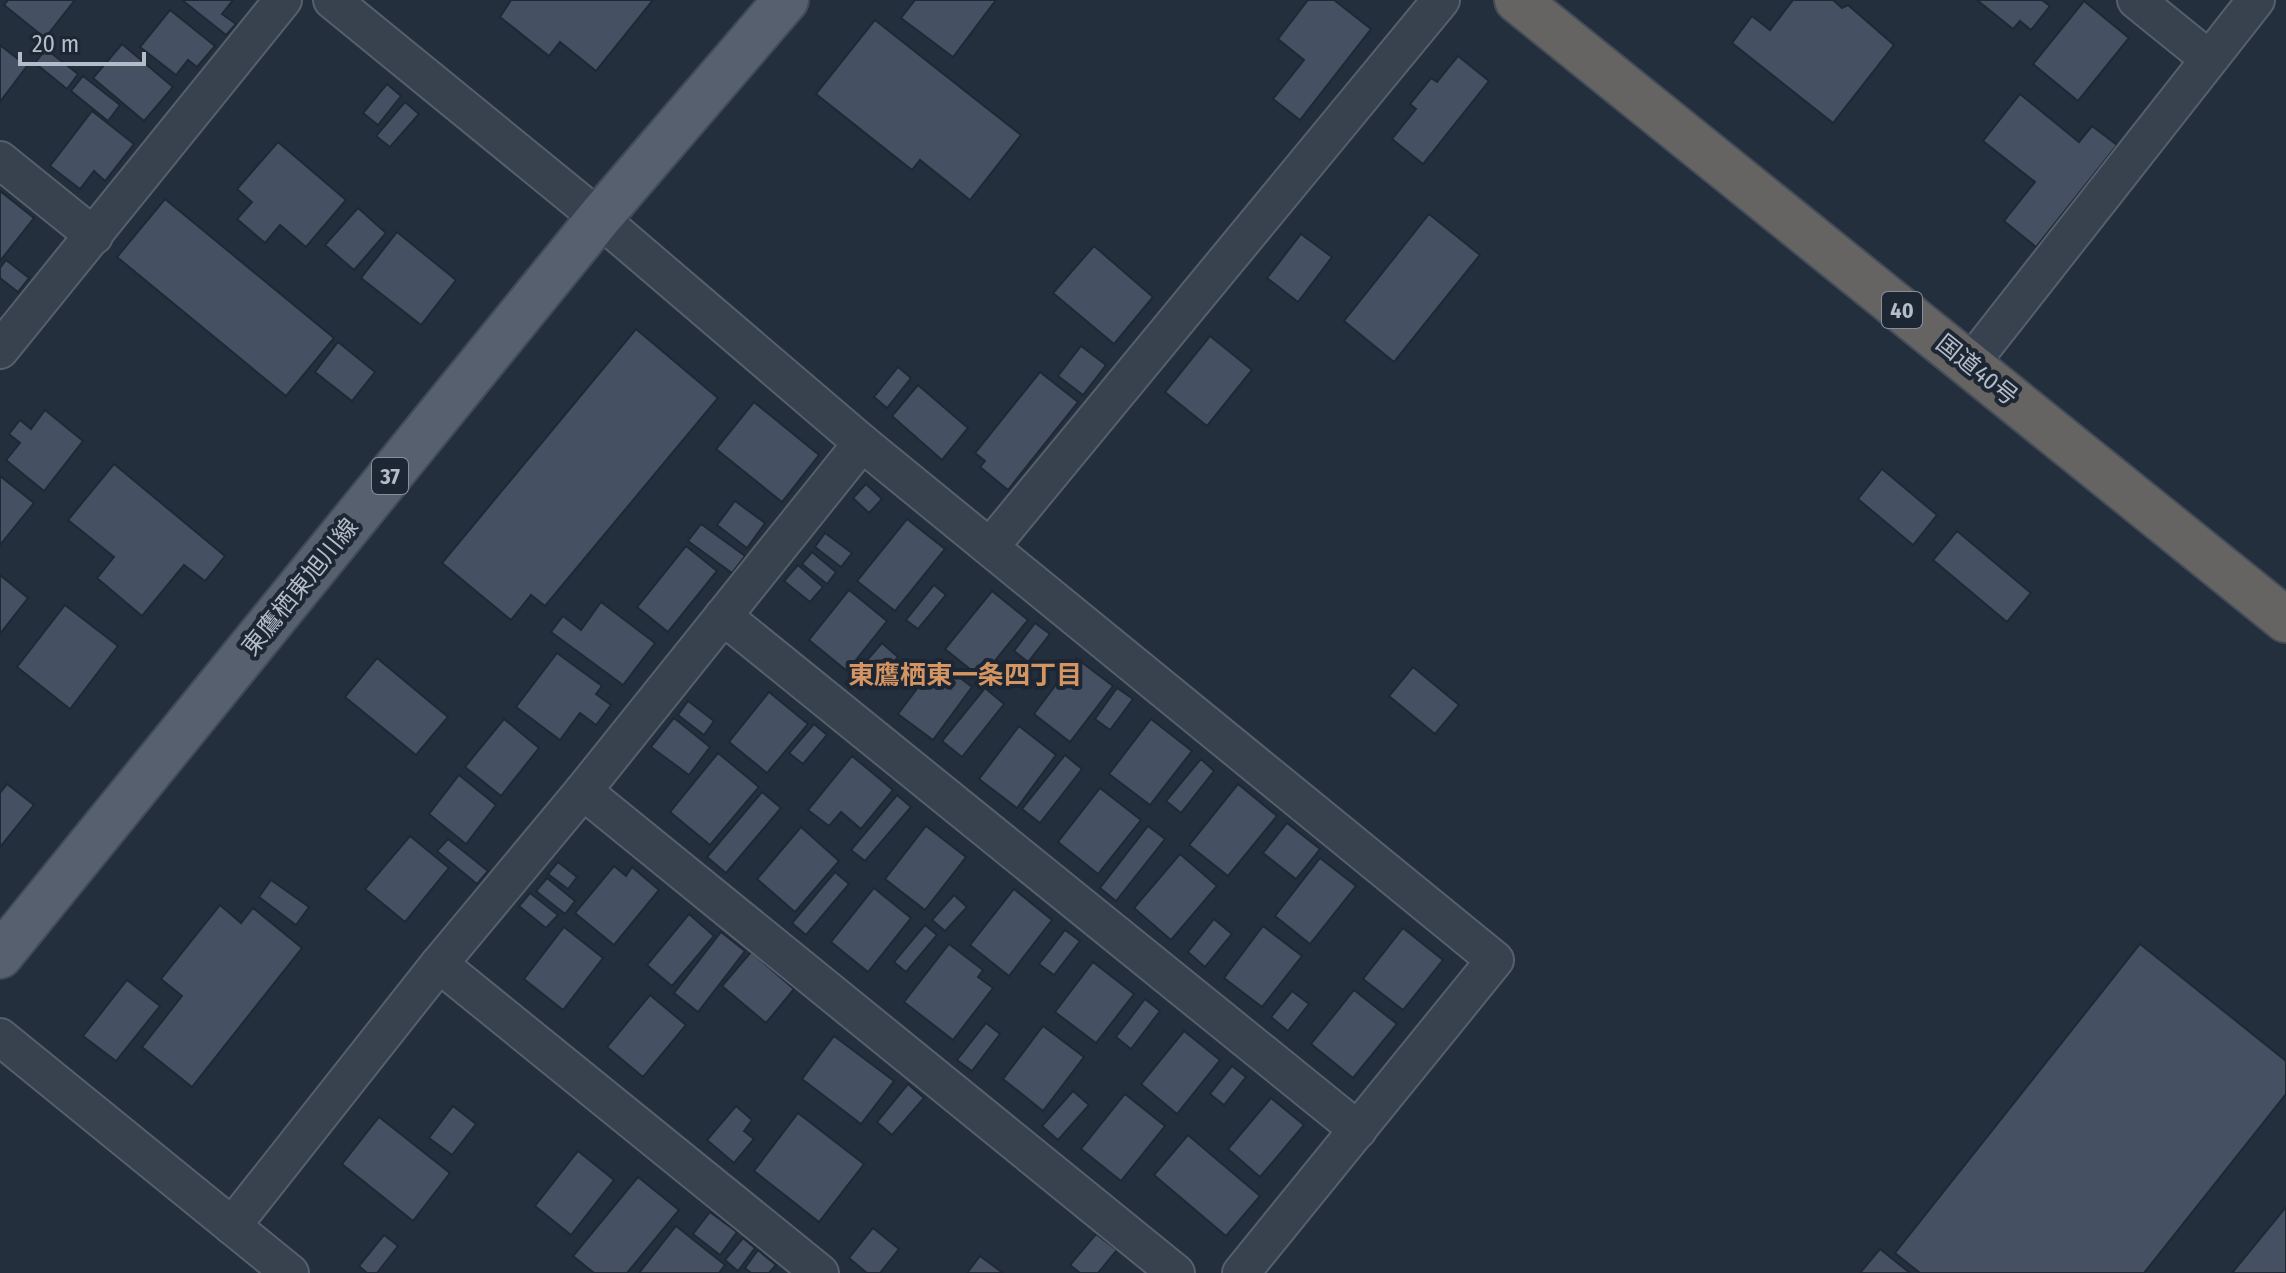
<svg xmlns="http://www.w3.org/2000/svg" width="2286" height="1273" font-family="'Fira Sans Condensed','Noto Sans JP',sans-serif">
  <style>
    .building { fill: #455162; stroke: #1f2835; stroke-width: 2 }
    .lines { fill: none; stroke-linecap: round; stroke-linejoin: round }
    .minor-casing { stroke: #565f6c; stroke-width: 40 }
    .primary-casing { stroke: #414a57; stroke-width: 48 }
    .trunk-casing { stroke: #434c59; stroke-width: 48 }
    .minor { stroke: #38414e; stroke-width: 36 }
    .primary { stroke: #56606e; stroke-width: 44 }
    .trunk { stroke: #656462; stroke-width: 44 }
    .labels { text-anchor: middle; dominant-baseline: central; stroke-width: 8; stroke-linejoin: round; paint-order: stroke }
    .shield { fill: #1d2633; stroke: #878f9c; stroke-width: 2 }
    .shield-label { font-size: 22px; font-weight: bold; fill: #b4bcc9 }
    .street-label { font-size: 24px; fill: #b4bcc9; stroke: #1d2633 }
    .neighbourhood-label { font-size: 26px; font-weight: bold; fill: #d59563; stroke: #1d2633 }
  </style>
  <rect width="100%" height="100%" fill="#242f3e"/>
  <g class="building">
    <path d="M8 0H75L45 38 4 5Z"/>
    <path d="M182 0H233L222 14 236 24 226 35Z"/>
    <path d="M511 0H653L596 71 560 42 549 56 500 17Z"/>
    <path d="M915 0H996L953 57 901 18Z"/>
    <path d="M1308 0H1334L1371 29 1300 120 1273 99 1304 60 1278 39Z"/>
    <path d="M1793 0H1833L1842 8 1848 5 1894 45 1833 123 1732 43 1752 16 1770 30Z"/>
    <path d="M1977 0H2042L2050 6 2031 30 2020 21 2013 29Z"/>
    <path d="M2084 1 2129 38 2078 101 2033 64Z"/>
    <path d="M170 10 215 46 197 67 188 60 176 75 140 47Z"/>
    <path d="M875 20 1021 135 970 200 920 160 912 170 816 94Z"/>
    <path d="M122 44 173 87 144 121 93 78Z"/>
    <path d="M0 45 27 66 0 102Z"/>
    <path d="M46 49 78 74 67 89 35 63Z"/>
    <path d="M1458 56 1489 81 1423 164 1392 139 1416 109 1410 104 1431 78 1437 82Z"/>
    <path d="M83 76 120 105 108 121 71 91Z"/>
    <path d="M387 84 401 96 378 125 363 113Z"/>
    <path d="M2020 94 2079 142 2092 126 2117 145 2036 247 2004 221 2035 182 1983 141Z"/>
    <path d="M405 102 419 114 390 147 376 136Z"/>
    <path d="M92 111 134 144 105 181 94 171 80 189 50 166Z"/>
    <path d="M278 142 346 200 306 247 280 225 265 243 237 219 252 202 237 189Z"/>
    <path d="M0 191 34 218 0 261Z"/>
    <path d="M165 199 334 338 286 396 117 257Z"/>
    <path d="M358 208 386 233 354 270 325 245Z"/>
    <path d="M1429 214 1480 255 1394 362 1344 321Z"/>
    <path d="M397 232 456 280 421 325 361 278Z"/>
    <path d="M1301 234 1332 257 1298 302 1267 278Z"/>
    <path d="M1094 246 1153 297 1114 344 1053 293Z"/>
    <path d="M6 260 29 278 18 292 0 278V268Z"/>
    <path d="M636 329 718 398 545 606 531 595 511 620 442 563Z"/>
    <path d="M1210 336 1252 370 1207 426 1165 392Z"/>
    <path d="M338 342 375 372 352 401 315 372Z"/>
    <path d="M1081 346 1106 365 1083 395 1058 376Z"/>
    <path d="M898 367 911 378 887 408 874 397Z"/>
    <path d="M1040 372 1078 402 1008 490 980 467 985 461 975 453Z"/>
    <path d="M918 385 968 428 942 460 892 416Z"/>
    <path d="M754 402 819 455 782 502 716 449Z"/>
    <path d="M45 410 83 441 44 491 6 460 20 443 9 434 20 420 31 429Z"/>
    <path d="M114 464 225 556 205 581 184 565 142 616 97 578 114 557 68 520Z"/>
    <path d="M1882 469 1937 515 1913 545 1858 499Z"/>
    <path d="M0 476 34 503 0 545Z"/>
    <path d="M866 484 882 499 869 513 853 498Z"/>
    <path d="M735 501 765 523 747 548 717 525Z"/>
    <path d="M907 519 945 549 895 611 857 581Z"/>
    <path d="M701 524 745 556 732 573 688 541Z"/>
    <path d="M1957 531 2031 593 2007 622 1933 560Z"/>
    <path d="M825 533 852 553 841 567 815 547Z"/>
    <path d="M686 546 717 571 668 632 637 607Z"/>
    <path d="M812 552 836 572 827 584 802 564Z"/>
    <path d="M798 565 823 587 810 602 784 581Z"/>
    <path d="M0 575 28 598 0 634Z"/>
    <path d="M934 585 946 595 918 629 906 620Z"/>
    <path d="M849 590 887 621 847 671 809 640Z"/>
    <path d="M992 591 1028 620 981 678 945 649Z"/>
    <path d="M601 602 655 643 623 685 551 632 563 616 581 630Z"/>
    <path d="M65 605 118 646 70 709 17 667Z"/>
    <path d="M1035 623 1050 634 1028 662 1014 651Z"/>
    <path d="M882 643 898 657 870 689 854 675Z"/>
    <path d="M557 653 602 686 596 694 611 705 596 725 580 713 560 740 516 707Z"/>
    <path d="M377 658 448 717 416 755 345 697Z"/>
    <path d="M1076 658 1113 686 1070 742 1034 714Z"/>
    <path d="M938 661 972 687 933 740 898 714Z"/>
    <path d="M1413 667 1459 705 1435 734 1389 696Z"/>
    <path d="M985 688 1004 704 962 757 942 741Z"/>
    <path d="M1117 688 1133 699 1110 730 1095 719Z"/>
    <path d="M769 692 808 724 767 773 729 742Z"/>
    <path d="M688 701 714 721 704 735 678 715Z"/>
    <path d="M674 718 710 747 689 775 651 747Z"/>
    <path d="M504 719 539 748 501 796 465 767Z"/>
    <path d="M1151 719 1192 751 1150 805 1109 774Z"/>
    <path d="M814 724 827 735 803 764 789 753Z"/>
    <path d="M1019 726 1056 755 1017 808 979 779Z"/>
    <path d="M718 753 759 787 710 845 670 812Z"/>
    <path d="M1065 755 1082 769 1040 823 1022 809Z"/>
    <path d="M852 756 893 790 861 829 841 812 829 826 808 810Z"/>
    <path d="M1201 759 1214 771 1181 813 1166 801Z"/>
    <path d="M459 775 496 805 466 844 429 814Z"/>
    <path d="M7 784 34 805 0 847V793Z"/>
    <path d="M1238 784 1277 816 1228 876 1189 845Z"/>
    <path d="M1100 788 1141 820 1098 874 1058 842Z"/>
    <path d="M762 792 781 808 726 873 707 857Z"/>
    <path d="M897 795 911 807 865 861 851 850Z"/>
    <path d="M1287 823 1320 849 1296 879 1263 853Z"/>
    <path d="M926 826 966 857 925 910 885 879Z"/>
    <path d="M1148 826 1165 839 1116 901 1100 888Z"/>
    <path d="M801 827 839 861 795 912 757 879Z"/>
    <path d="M410 836 449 868 405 922 365 889Z"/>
    <path d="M448 839 488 871 477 884 437 851Z"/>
    <path d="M1180 854 1217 886 1171 940 1134 908Z"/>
    <path d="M1320 858 1356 886 1310 944 1275 916Z"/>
    <path d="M558 862 577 877 568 889 548 874Z"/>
    <path d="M614 866 626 876 632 867 659 890 614 945 575 913Z"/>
    <path d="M835 872 849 884 806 935 792 923Z"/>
    <path d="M547 878 575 901 565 914 536 891Z"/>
    <path d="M271 880 309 907 296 925 259 897Z"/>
    <path d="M874 888 911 918 868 972 831 942Z"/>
    <path d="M1014 889 1052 920 1009 976 970 945Z"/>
    <path d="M530 893 558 915 546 928 519 906Z"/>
    <path d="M954 895 967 907 945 931 932 920Z"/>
    <path d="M220 905 241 923 253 908 302 948 192 1087 142 1047 182 996 161 979Z"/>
    <path d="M689 914 714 936 672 986 647 965Z"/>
    <path d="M1214 919 1232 934 1205 967 1188 952Z"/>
    <path d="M925 925 937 935 906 972 894 962Z"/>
    <path d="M1263 926 1302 956 1262 1007 1224 978Z"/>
    <path d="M564 927 603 958 563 1010 524 979Z"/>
    <path d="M1403 928 1443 960 1403 1010 1363 979Z"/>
    <path d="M1065 930 1080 941 1054 975 1039 964Z"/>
    <path d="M721 932 745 951 698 1012 674 993Z"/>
    <path d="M949 944 983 970 978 977 993 988 953 1040 904 1002Z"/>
    <path d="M2140 944 2286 1061V1094L2144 1273H1920L1895 1253Z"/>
    <path d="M751 952 794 989 766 1023 722 986Z"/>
    <path d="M1093 962 1134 994 1096 1043 1055 1012Z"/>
    <path d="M127 980 160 1006 116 1061 83 1036Z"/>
    <path d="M1354 990 1397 1024 1353 1078 1311 1044Z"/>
    <path d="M1292 991 1309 1004 1288 1031 1271 1017Z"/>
    <path d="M650 995 686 1025 643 1077 607 1047Z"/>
    <path d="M1145 999 1160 1011 1131 1049 1116 1037Z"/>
    <path d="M986 1023 1000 1034 972 1071 957 1060Z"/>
    <path d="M1043 1026 1084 1057 1043 1111 1003 1079Z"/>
    <path d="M1184 1031 1220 1060 1177 1114 1141 1084Z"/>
    <path d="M834 1036 894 1081 861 1124 802 1079Z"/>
    <path d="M1232 1066 1246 1077 1224 1105 1210 1094Z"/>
    <path d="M908 1084 924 1098 892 1135 877 1122Z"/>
    <path d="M1073 1091 1089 1105 1058 1140 1042 1126Z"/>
    <path d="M1125 1094 1165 1126 1121 1181 1081 1149Z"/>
    <path d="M1271 1098 1304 1125 1260 1177 1228 1149Z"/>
    <path d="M453 1106 476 1124 452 1155 429 1138Z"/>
    <path d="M736 1106 752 1120 744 1131 754 1139 734 1163 707 1140Z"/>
    <path d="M798 1113 864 1164 819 1222 754 1171Z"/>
    <path d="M379 1117 450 1173 413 1221 342 1164Z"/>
    <path d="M1188 1135 1260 1196 1226 1236 1154 1175Z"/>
    <path d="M578 1151 614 1180 571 1235 535 1206Z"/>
    <path d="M638 1177 679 1210 627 1273H594L573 1256Z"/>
    <path d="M2286 1207V1273H2232Z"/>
    <path d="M710 1212 737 1232 720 1255 693 1234Z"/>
    <path d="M676 1226 725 1265 719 1273H639Z"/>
    <path d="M873 1228 899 1249 880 1273H867L849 1258Z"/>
    <path d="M1096 1234 1117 1250 1098 1273H1080L1070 1265Z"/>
    <path d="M384 1235 398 1246 377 1273H367L359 1266Z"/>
    <path d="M743 1238 755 1248 738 1271 725 1260Z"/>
    <path d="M1880 1249 1910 1273H1860Z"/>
    <path d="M758 1250 776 1265 769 1273H751L745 1268Z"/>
    <path d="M980 1256 1003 1273H967Z"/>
  </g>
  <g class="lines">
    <g class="minor-casing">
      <g id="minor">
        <path d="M332 0 599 218 862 443 1495 960 1241 1273"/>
        <path d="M2136 0 2209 59"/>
        <path d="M0 160 94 236"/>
        <path d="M0 350 283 0"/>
        <path d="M1970 364 2256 0"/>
        <path d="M990 547 1441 0"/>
        <path d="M723 616 1358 1130"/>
        <path d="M583 791 1176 1273"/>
        <path d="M439 964 820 1273"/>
        <path d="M0 1037 290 1273"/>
        <path d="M232 1226 439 964 583 791 862 443"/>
      </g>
    </g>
    <g class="primary-casing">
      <path id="primary" d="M0 956 599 218 786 0"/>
    </g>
    <g class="trunk-casing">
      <path id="trunk" d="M1517 0 2286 620"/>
    </g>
    <use href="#minor" class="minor"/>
    <use href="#primary" class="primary"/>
    <use href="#trunk" class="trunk"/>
  </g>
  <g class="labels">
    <g class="shield">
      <rect x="1882" y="292" width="40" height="36" rx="6"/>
      <rect x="372" y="458" width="36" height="36" rx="6"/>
    </g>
    <g class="shield-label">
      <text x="1902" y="310">40</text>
      <text x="390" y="476">37</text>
    </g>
    <g class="street-label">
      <text transform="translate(1977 370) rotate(39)">国道40号</text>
      <text transform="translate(300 587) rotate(-51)">東鷹栖東旭川線</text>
    </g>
    <g class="neighbourhood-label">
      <text x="965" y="675">東鷹栖東一条四丁目</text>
    </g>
  </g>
  <path d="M20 52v12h124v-12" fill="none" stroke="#b4bcc9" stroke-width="4"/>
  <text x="32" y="52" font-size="24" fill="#b4bcc9" stroke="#1d2633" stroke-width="6" paint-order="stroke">20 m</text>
</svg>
